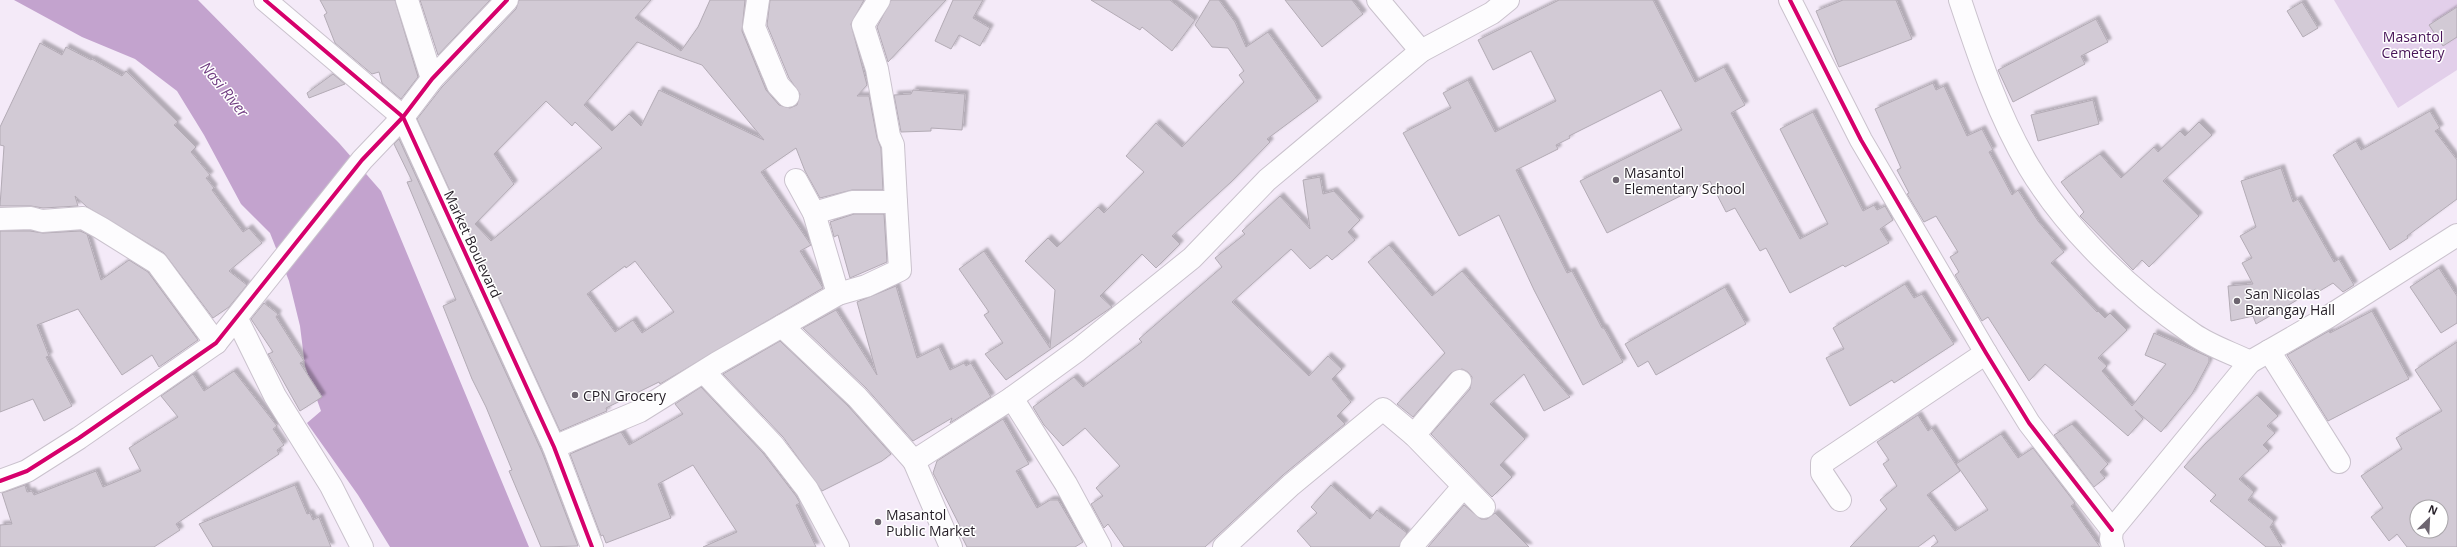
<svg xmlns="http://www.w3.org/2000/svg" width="2457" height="547" font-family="'Open Sans',sans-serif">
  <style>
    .green { fill: #e2cfea }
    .water { fill: #c3a3ce }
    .building { fill: #d2cad5; stroke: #b3abb5; fill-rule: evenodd; filter: url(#shadow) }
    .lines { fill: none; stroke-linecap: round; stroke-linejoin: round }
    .minor-casing { stroke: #cac2cd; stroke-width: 24 }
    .major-casing { stroke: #cac2cd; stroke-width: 24 }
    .minor { stroke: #fdfcfe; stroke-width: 22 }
    .major { stroke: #fdfcfe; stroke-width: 22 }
    .cycleway-casing { stroke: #fff; stroke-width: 6 }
    .cycleway { stroke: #d6006c; stroke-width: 4 }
    .poi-dot { fill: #6d6570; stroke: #fff; stroke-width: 1.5 }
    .labels { text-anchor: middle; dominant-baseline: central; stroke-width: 3; stroke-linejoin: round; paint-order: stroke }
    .park-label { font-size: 14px; fill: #481458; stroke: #fff }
    .poi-label { font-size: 14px; fill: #251e27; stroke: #fff; text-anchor: start }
    .street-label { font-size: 14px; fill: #251e27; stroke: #fff }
    .water-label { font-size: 15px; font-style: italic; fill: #723f83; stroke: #fff }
  </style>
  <defs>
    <filter id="shadow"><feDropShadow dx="3.5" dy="-3.5" stdDeviation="1" flood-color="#0004"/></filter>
  </defs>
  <rect width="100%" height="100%" fill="#f4eaf8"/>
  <path class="green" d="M2334 0H2457V70L2398 108Z"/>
  <path class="water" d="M14 0H198L339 143 381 191 529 547H390L358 495 307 423 321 411 305 366 300 326 289 281 270 233 241 204 204 135 177 91 135 59 82 37Z"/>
  <g class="building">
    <path d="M320 0H395L418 77 401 99 382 83 379 72 372 74 335 43 324 15 327 13Z"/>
    <path d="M420 0H490L438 55Z"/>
    <path d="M519 0H651L635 18 681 51 698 27 710 0H745L742 31 766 90 779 105 790 108 797 105 800 94 789 78 767 25 770 0H864L851 24 867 85 857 96H869L877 138 881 148 883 190H852L820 198 805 171 796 148 761 172 811 245 800 251 823 288 660 384 659 382 606 408 607 411 560 431 417 119 442 87 516 9ZM637 42 702 65 764 140 659 90 641 126 629 114 612 131 584 105ZM546 101 572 126 575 122 602 148 491 241 475 224 514 184 494 154ZM635 261 674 312 642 333 633 320 615 332 587 294 625 266 626 268Z"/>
    <path d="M891 0H946L888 62 877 27Z"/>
    <path d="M953 0H983L973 18 990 28 980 46 959 35 951 49 935 41Z"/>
    <path d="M1091 0H1170L1195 20 1172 51 1142 27 1140 30Z"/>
    <path d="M1210 0H1219L1235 22 1246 47 1268 32 1318 101 1267 139 1270 142 1231 182 1172 236 1180 244 1156 268 1142 254 1100 296 1112 307 1006 380 985 354 1003 343 984 315 989 312 959 269 984 251 1050 348 1055 290 1025 261 1048 238 1057 247 1098 207 1104 213 1144 172 1126 156 1156 123 1182 147 1244 82 1239 75 1244 71 1228 48 1212 47 1195 25Z"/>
    <path d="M1285 0H1352L1363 14 1322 47Z"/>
    <path d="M1559 0H1653L1695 82 1724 67 1745 105 1731 113 1800 239 1828 224 1780 129 1813 112 1863 211 1874 205 1877 210 1885 206 1893 220 1880 229 1889 243 1845 267 1843 265 1790 293 1766 248 1760 251 1735 208 1726 212 1710 181 1607 233 1580 181 1682 130 1661 90 1569 136 1570 138 1556 145 1558 149 1516 170 1567 273 1572 271 1602 328H1604L1623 362 1583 385 1534 290 1499 215 1459 236 1403 133 1451 108 1443 93 1468 80 1495 132 1556 101 1531 51 1493 70 1478 40Z"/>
    <path d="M1843 0H1896L1912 39 1839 67 1816 11Z"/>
    <path d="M2302 2 2318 28 2303 37 2287 11Z"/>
    <path d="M2457 7V37L2443 46 2429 25Z"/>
    <path d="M2096 19 2108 42 2081 56 2085 64 2013 102 1998 70Z"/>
    <path d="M40 43 62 55 66 47 91 60 92 59 122 76 126 71 178 122 174 125 196 147 191 152 210 175 206 178 214 188 212 190 243 232 249 228 262 243 229 271 247 285 229 307 213 318 164 253 87 207 75 196 78 206 43 208 31 206H0L4 146 0 145V127Z"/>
    <path d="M333 74 345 84 309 98 307 93Z"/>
    <path d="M1933 83 1936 90 1944 86 1967 136 1982 129 1993 150 1989 152 2012 195 2018 190 2038 221 2064 252 2051 263 2097 312 2098 311 2105 318 2110 313 2127 330 2098 358 2107 366 2102 371 2132 406 2166 364 2145 355 2154 333 2209 357V362L2192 394 2161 432 2135 410 2143 419 2128 436 2045 364 2029 381 1988 317 1982 321 1955 275 1959 272 1950 257 1958 252 1936 216 1924 222 1907 194 1909 193 1897 170 1901 168 1875 109Z"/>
    <path d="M913 90 965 94 962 130 931 128V131L901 132 894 95 911 94Z"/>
    <path d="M2093 100 2099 124 2038 141 2031 115Z"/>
    <path d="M2430 111 2440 128 2435 131 2457 160V199L2407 236 2408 238 2390 250 2333 155 2356 141 2361 150Z"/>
    <path d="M2199 122 2212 135 2163 181 2199 216 2149 267 2142 260 2133 270 2080 216 2084 212 2061 182 2100 154 2121 178 2154 147 2158 152 2180 131 2185 136Z"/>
    <path d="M399 139 542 452 578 546 541 547 509 471 512 470 486 407 472 379 443 306 456 300 407 182 412 181 394 144Z"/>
    <path d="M2281 168 2293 202 2298 199 2334 262 2339 259 2354 285 2343 292 2333 283 2318 292 2316 289 2256 324 2253 316 2231 321 2228 286 2253 284 2242 263 2252 258 2240 236 2256 227 2241 181Z"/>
    <path d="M1320 177 1323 194 1334 191 1360 220 1348 232 1355 240 1332 260 1327 255 1310 269 1291 249 1232 302 1309 376 1328 356 1342 369 1332 379 1351 402 1337 416 1345 424 1283 475 1205 547H1124L1108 524 1104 528 1091 504 1103 496 1096 488 1120 466 1085 428 1063 446 1044 425 1033 407 1074 377 1083 387 1142 342 1139 339 1222 267 1215 258 1245 234 1242 231 1280 196 1310 229 1303 180Z"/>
    <path d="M854 214H884L887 262 850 278 838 235 834 237 830 222Z"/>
    <path d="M0 231H30L43 233 80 231 87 234 101 280 129 260 148 272 198 340 159 367 152 355 122 375 78 309 37 325 49 356 46 357 72 406 44 421 33 399 0 412Z"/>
    <path d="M1389 245 1432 296 1462 271 1570 397 1544 411 1524 374 1490 404 1525 439 1500 465 1512 477 1492 497 1431 434 1470 389 1472 377 1468 372 1462 369 1451 373 1413 417 1397 404 1445 353 1368 262Z"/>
    <path d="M2439 268 2457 296V323L2441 333 2410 287Z"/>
    <path d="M1905 284 1914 298 1922 294 1954 344 1894 383 1892 380 1850 406 1826 358 1844 349 1833 328Z"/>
    <path d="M896 286 917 358 939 347 950 370 964 363 966 366 971 363 991 397 950 423 952 418 913 441 866 388 803 328 836 310 877 375 857 302Z"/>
    <path d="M1725 287 1746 324 1656 375 1648 361 1638 367 1625 344Z"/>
    <path d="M264 303 278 314 276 317 304 361 300 363 322 397 300 411 268 354 273 352 251 319Z"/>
    <path d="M2372 311 2409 379 2328 421 2287 355 2329 331 2330 333Z"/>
    <path d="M780 341 848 406 891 454 882 461 822 491 783 437 723 374Z"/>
    <path d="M2457 342V547H2407L2397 534 2389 541 2371 517 2383 508 2361 476 2402 449 2396 438 2442 411 2415 370ZM2417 507H2441V531H2417Z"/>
    <path d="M234 371 277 426 273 429 284 445 277 450 279 454 176 524 180 530 154 547H0V525L12 524 2 493 25 485 27 492 32 491 34 495 96 471 103 487 141 471 129 448 178 417 161 396 193 374 204 391Z"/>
    <path d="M701 387 763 453 796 496 800 503 796 505 816 547H703L737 532 693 465 658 484 671 518 606 543 603 535 601 536 570 454 621 432 629 445 683 414 675 404Z"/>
    <path d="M2257 395 2278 416 2267 426 2275 433 2263 445 2269 451 2239 479 2254 492 2248 500 2274 521 2270 527 2282 547H2266L2210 501 2216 495 2184 467 2205 444Z"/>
    <path d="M1918 415 1928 431 1932 428 1960 471 1927 495 1955 531 1988 510 1956 464 2001 434 2018 458 2033 448 2075 503 2071 506 2100 547H1931L1938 542 1934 535 1918 547H1850L1887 509 1880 500 1897 486 1883 464 1889 460 1877 442Z"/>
    <path d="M1003 419 1029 464 1016 471 1037 508 1050 500H1058L1083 542 1075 547H967L960 533 963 532 933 473 937 461Z"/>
    <path d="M2072 424 2108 464 2100 472 2105 478 2094 487 2054 435Z"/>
    <path d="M295 485 307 514 310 513 313 520 319 517 331 547H213L199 524Z"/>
    <path d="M1331 485 1370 519 1377 510 1407 533 1399 547H1311L1297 531 1317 513 1311 507Z"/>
    <path d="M1464 505 1481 519H1487L1495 513 1529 547H1428Z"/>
  </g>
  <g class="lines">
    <g class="minor-casing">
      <g id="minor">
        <path d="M265 0 403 117 554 447 592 547"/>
        <path d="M407 0 432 79"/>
        <path d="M758 0 754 27 778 85 788 96"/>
        <path d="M1378 0 1421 51"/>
        <path d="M1790 0 1861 140 1986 353 2029 423 2112 530"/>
        <path d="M1960 0C1979 57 1998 115 2029 167 2067 231 2132 292 2193 334 2210 346 2232 353 2250 362"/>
        <path d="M814 213 852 202H896L893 145 889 136 877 69 863 25 879 0"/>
        <path d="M0 219 31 218 42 221 83 218 101 228 157 263 216 343"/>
        <path d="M838 294 866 286 900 270 896 202"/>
        <path d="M237 319 275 396 331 486 362 547"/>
        <path d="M782 326 857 397 914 461"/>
        <path d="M2269 351 2339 462"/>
        <path d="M704 372 773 445 807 489 838 547"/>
        <path d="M1012 398 1066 484 1100 547"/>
        <path d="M1414 435 1460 381"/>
        <path d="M554 447 640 411 717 363 838 294 814 213 796 180"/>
        <path d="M0 481 27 471 79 438 216 343 362 160 403 117 432 79 507 0"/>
        <path d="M1840 500 1822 473V463L1986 353"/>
        <path d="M1224 547 1291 485 1383 409 1414 435 1484 507"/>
        <path d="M1411 547 1463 487"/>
        <path d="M2113 547 2111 539 2112 530 2250 362 2328 317 2457 235"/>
      </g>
    </g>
    <g class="major-casing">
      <path id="major" d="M951 547 914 461 1012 398 1078 350 1192 258 1267 180 1421 51 1492 13 1508 0"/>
    </g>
    <use href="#minor" class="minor"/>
    <use href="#major" class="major"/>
    <g class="cycleway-casing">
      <g id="cycleway">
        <path d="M265 0 403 117 554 447 592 547"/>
        <path d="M1790 0 1861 140 1986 353 2029 423 2112 530"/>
        <path d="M0 481 27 471 79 438 216 343 362 160 403 117 432 79 507 0"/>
      </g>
    </g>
    <use href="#cycleway" class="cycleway"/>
  </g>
  <g class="poi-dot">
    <circle cx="1616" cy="180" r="4"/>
    <circle cx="2237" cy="301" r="4"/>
    <circle cx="575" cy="395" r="4"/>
    <circle cx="878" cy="522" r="4"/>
  </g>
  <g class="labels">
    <g class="park-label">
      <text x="2413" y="36">Masantol<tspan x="2413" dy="16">Cemetery</tspan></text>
    </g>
    <g class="poi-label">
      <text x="1624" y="172">Masantol<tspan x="1624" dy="16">Elementary School</tspan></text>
      <text x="2245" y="293">San Nicolas<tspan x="2245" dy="16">Barangay Hall</tspan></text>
      <text x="583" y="395">CPN Grocery</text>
      <text x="886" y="514">Masantol<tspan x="886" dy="16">Public Market</tspan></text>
    </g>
    <g class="street-label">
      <text transform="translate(473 244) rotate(65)">Market Boulevard</text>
    </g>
    <g class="water-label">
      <text transform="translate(225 89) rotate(51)">Nasi River</text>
    </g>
  </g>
  <g transform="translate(2429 519) rotate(24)"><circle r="19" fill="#ffffff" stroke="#a8a5a9"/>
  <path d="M0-3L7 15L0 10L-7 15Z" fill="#6d6570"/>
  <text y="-6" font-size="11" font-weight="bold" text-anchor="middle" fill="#251e27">N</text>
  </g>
</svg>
